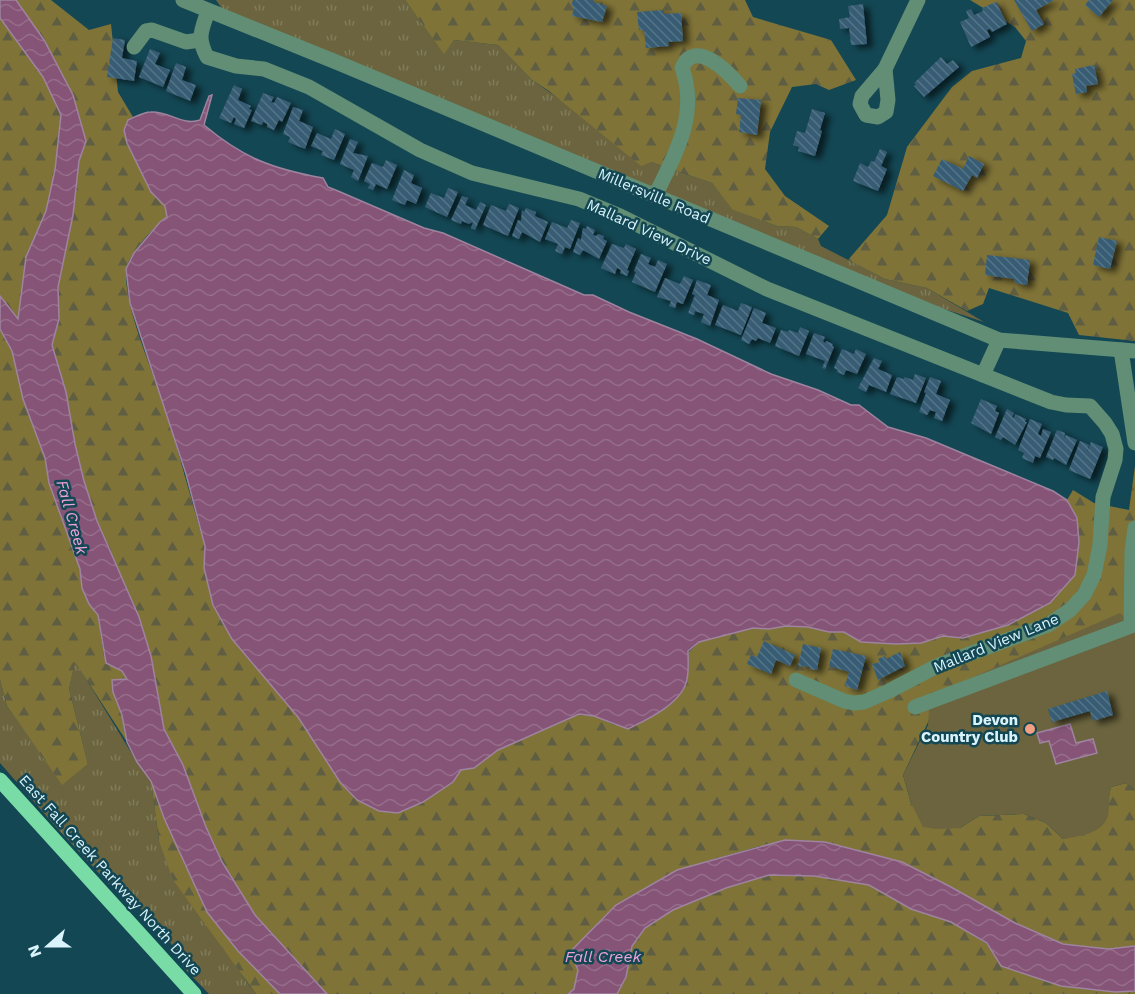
<svg xmlns="http://www.w3.org/2000/svg" width="1135" height="994" font-family="'Work Sans',sans-serif">
  <style>
    .grass { fill: url(#grass-tufts) }
    .forest { fill: url(#forest-firs) }
    .park { fill: #6b643e }
    .water { fill: url(#water-waves); stroke: #9e849f; stroke-width: 1.5 }
    .building { fill: url(#building-back-hatch); filter: url(#shadow) }
    .lines { fill: none; stroke-linecap: round; stroke-linejoin: round }
    .minor { stroke: #618e74; stroke-width: 15 }
    .major { stroke: #79dba6; stroke-width: 15 }
    .poi-dot { fill: #f39f84; stroke: #134754; stroke-width: 2 }
    .labels { text-anchor: middle; dominant-baseline: central; stroke-width: 5; stroke-linejoin: round; paint-order: stroke }
    .street-label { font-size: 15px; fill: #daf4fc; stroke: #134754 }
    .poi-label { font-size: 15px; font-weight: bold; fill: #daf4fc; stroke: #134754; text-anchor: end }
    .water-label { font-size: 16px; font-style: italic; fill: #eea2d7; stroke: #134754 }
  </style>
  <defs>
    <pattern id="grass-tufts" width="24" height="20" patternUnits="userSpaceOnUse" patternTransform="scale(1.5)"><rect width="24" height="20" fill="#6b643e"/><path d="M3 7l-1-3M5 7V3M7 7l1-3M15 17l-1-3M17 17v-4M19 17l1-3" fill="none" stroke="#807b5b"/></pattern>
    <pattern id="forest-firs" width="22" height="20" patternUnits="userSpaceOnUse" patternTransform="scale(1.5)"><rect width="22" height="20" fill="#7f7337"/><path d="M5 1l3.5 6h-7zM16 11l3.5 6h-7z" fill="#605e42"/></pattern>
    <pattern id="water-waves" width="16" height="10" patternUnits="userSpaceOnUse" patternTransform="scale(1.5)"><rect width="16" height="10" fill="#855477"/><path d="M0 5q4-4 8 0t8 0" fill="none" stroke="#966d8b"/></pattern>
    <pattern id="building-back-hatch" width="6" height="6" patternUnits="userSpaceOnUse" patternTransform="scale(1.5)"><rect width="6" height="6" fill="#375c73"/><path d="M-1 5l2 2M0 0l6 6M5-1l2 2" fill="none" stroke="#537488"/></pattern>
    <filter id="shadow"><feDropShadow dx="6" dy="3.5" stdDeviation="3" flood-color="#0009"/></filter>
  </defs>
  <rect width="100%" height="100%" fill="#134754"/>
  <g class="grass">
    <path d="M216 0H405L444 53 454 40 498 45 532 80 651 162 712 183 734 210 777 226 796 227 818 239 821 246 885 279 927 288 984 322 941 308 783 244 223 10Z"/>
    <path d="M75 661 137 762 151 781 159 841 246 981 256 994H209L184 968 179 953 134 901 121 897 57 828 0 763V680L7 706 62 784 88 764 69 689Z"/>
  </g>
  <g class="forest">
    <path d="M16 0H51L89 30 111 24 118 92 133 117 128 120 151 192 165 206 167 217C155 225 128 255 126 270 124 305 150 364 161 397 178 447 190 497 205 546L204 558 232 639 298 717 340 782 357 800 453 782 461 770 474 768 498 750 579 714 594 716 615 725 699 642 753 628 769 629 786 626 808 627 829 632H844L861 642 896 644 921 643 943 636 963 638 1077 518 1067 500 1073 490 1094 503 1129 510 1135 466V626L929 720 903 775 911 803 960 828 979 816 1024 814 1046 823 1063 839 1108 815 1107 803 1111 787 1126 783 1135 790V946L1108 949 1063 944 1015 923 951 887 902 862 864 853 760 846 677 870 616 905 570 952 578 970 574 989 568 994H327L255 915 222 862 206 827 183 765 164 729 151 656 139 617 97 521 84 481 75 444 66 392 52 345 59 319 58 287 73 215 79 161 86 141 73 95 44 40Z"/>
    <path d="M405 0H745L753 17 831 40 856 80 829 90 816 84 792 87 770 132 765 169 785 196 829 226 818 239 796 227 777 226 733 210 712 183 651 162 641 166 549 91 532 80 498 45 454 40 444 54Z"/>
    <path d="M970 0H1135V341L1079 335 1068 313 989 288 983 304 967 311 927 288 885 279 848 260 887 215 907 147 952 87 972 71 1021 58 1026 41 1015 27Z"/>
    <path d="M0 18 43 77 61 115 55 170 46 211 26 257 18 320 0 296Z"/>
    <path d="M0 329 12 351 23 399 45 458 49 483 80 569 82 588 89 604 98 615 104 656 122 671 127 680 117 703 122 715 127 742 75 662 69 689 88 764 62 785 7 706 0 680Z"/>
    <path d="M151 781 164 818 207 912 238 951 280 994H256L173 880 159 841Z"/>
    <path d="M769 875 814 876 869 885 911 909 951 922 987 944 1001 966 1115 992 1135 991V994H617C620 989 623 983 625 978 629 968 627 955 632 946 649 908 731 886 769 875Z"/>
  </g>
  <path class="park" d="M1120 613 1135 626V790L1126 783 1111 787C1109 795 1109 810 1108 816 1102 834 1079 836 1063 839L1046 823 1024 814 979 816 960 828 936 829 923 827 911 803 903 775 928 725 930 696Z"/>
  <g class="water">
    <path d="M0 0H16L44 40 73 95 86 141 79 161 73 215 58 287 59 319 52 345 66 392 75 444 84 481 97 521 139 617 151 656 164 729 183 765 206 827 222 862 255 915 327 994H280L238 951 207 912 164 818 151 781 137 762 127 742 122 715 113 692 112 680 127 679 122 671 106 663 98 615 89 604 82 588 80 569 49 483 45 458 23 399 12 351 0 329V296L18 319 26 257 46 211 55 170 61 115 43 77 0 18Z"/>
    <path d="M212 95 204 125C243 158 273 169 323 178L328 187 338 191 424 228 443 233 584 295H593L629 312 697 339 771 374 818 390 851 405H859L888 427 926 438 1053 491 1067 500 1077 518 1079 542 1075 575 1050 603 1008 625 963 638 943 636 921 643 896 644 861 642 844 632H829L808 627 786 626 769 629 753 628 699 642 688 651C688 660 689 670 687 679 683 703 648 719 628 729L594 716 579 714 498 750 474 768 461 770 453 782 423 802 398 813 379 811 357 800 340 782 298 717 232 639 213 605 204 568 205 546 186 474 130 303 126 269 134 253 160 222 167 217 165 206 151 192 127 143 124 130 128 120C135 117 143 112 151 112 169 111 183 126 200 120L209 96Z"/>
    <path d="M1070 724 1076 743 1093 739 1097 753 1056 764 1049 741 1040 743 1037 733Z"/>
    <path d="M785 840 825 842 902 862 951 887 1015 923 1063 944 1108 949 1135 946V991L1115 992 1061 986 1001 966 987 943 951 922 911 909 869 885 814 876 769 875 726 888 673 910 645 928 632 946 626 977 617 994H568L574 989 578 970 570 952 616 905 677 870Z"/>
  </g>
  <g class="building">
    <path d="M573 0H594V2L607 6 602 22 572 16 574 7 571 6Z"/>
    <path d="M1014 0H1054L1036 10 1044 24 1032 31Z"/>
    <path d="M1089 0H1113L1099 17 1085 5Z"/>
    <path d="M996 2 1007 24 992 32 990 29 987 30 990 37 971 47 960 22 969 18 966 11 971 9 974 15 983 11 982 8Z"/>
    <path d="M863 4 867 44 851 45 849 28 840 29 839 19 850 17 848 6Z"/>
    <path d="M664 10V14L681 13 683 41 668 42 669 46 646 48 644 30H639L637 12Z"/>
    <path d="M113 38 125 40 122 58 137 61 134 81 107 77Z"/>
    <path d="M150 49 160 53 155 64 170 70 163 87 139 77Z"/>
    <path d="M941 57 947 64 953 60 959 67 924 97 914 86 916 84 914 83Z"/>
    <path d="M176 63 186 67 182 80 196 85 190 101 166 91Z"/>
    <path d="M1094 65 1098 84 1086 86 1087 92 1076 94 1072 74 1076 73 1075 69Z"/>
    <path d="M234 85 242 89 238 100 251 106 249 109 252 110 244 128 234 124 236 119 234 117 231 123 219 118Z"/>
    <path d="M263 93 274 97 271 102 274 103 277 97 291 103 282 122 279 120 274 130 267 127V124L263 122 262 125 251 121Z"/>
    <path d="M738 98 761 100 757 135 739 132 741 115 736 114Z"/>
    <path d="M293 107 303 110 299 121 313 127 305 149 288 142 290 137 283 134Z"/>
    <path d="M812 109 825 113 820 130 822 131 815 156 798 151 799 147 793 145 797 131 805 133Z"/>
    <path d="M335 129 345 134 334 160 321 155 323 151 311 146 317 133 331 139Z"/>
    <path d="M350 139 358 142 353 153 368 156 358 181 351 177 354 170 340 164Z"/>
    <path d="M880 149 887 152 881 166 887 169 878 191 853 181 860 163 868 167 871 161 874 162Z"/>
    <path d="M969 156 984 164 977 178 972 175 963 191 933 176 942 159 963 169Z"/>
    <path d="M386 160 397 165 387 189 376 184 373 190 368 188 370 184 364 181 372 163 383 167Z"/>
    <path d="M404 170 414 175 411 183 422 188 416 204 407 200 405 205 392 200Z"/>
    <path d="M448 188 458 192 447 217 425 207 431 193 444 198Z"/>
    <path d="M462 196 468 198 465 205 476 210 480 202 486 205 475 230 471 228 473 222 469 224 462 221 461 224 451 220Z"/>
    <path d="M509 204 519 208 508 236 483 225 491 205 506 211Z"/>
    <path d="M526 208 536 212 535 216 548 222 540 242 522 232 519 239 512 236 518 220 521 221 522 210 524 212Z"/>
    <path d="M571 220 580 223 570 249 565 247 562 254 555 251 558 244 545 239 552 222 567 228Z"/>
    <path d="M587 226 595 230 593 235 596 236 598 234 604 236 603 239 607 241 599 259 583 250 580 255 573 252 578 238 581 240 583 228 586 229Z"/>
    <path d="M1099 237 1117 241 1110 269 1093 265Z"/>
    <path d="M612 244 624 248 626 244 636 249 627 270 629 271 627 276 620 273 621 270 617 268 615 274 601 268Z"/>
    <path d="M641 254 651 258 648 264 655 267 658 260 667 264 655 292 632 282 636 272 634 271Z"/>
    <path d="M987 255 1030 260 1027 285 1015 283 1014 279 985 275Z"/>
    <path d="M684 276 693 280 683 304 677 302 675 308 669 306 671 301 657 297 665 278 680 284Z"/>
    <path d="M697 280 711 285 707 295 719 300 710 326 701 322 704 314 695 311 694 315 688 313 695 295 692 294Z"/>
    <path d="M741 303 752 307 741 335 715 325 723 305 738 311Z"/>
    <path d="M754 308 766 313 762 323 776 328 770 343 758 338 756 341 752 339 749 344 741 340Z"/>
    <path d="M800 327 809 331 799 356 775 346 781 330 788 332 789 330 798 333Z"/>
    <path d="M814 333 825 337 823 341 825 343 826 341 833 344 832 346 834 347 825 369 822 368 825 361 806 354Z"/>
    <path d="M842 349 854 354 856 349 866 354 857 374 846 370 844 375 837 372 838 370 834 368Z"/>
    <path d="M874 358 882 361 878 369 892 375 886 392 869 385 866 392 858 388Z"/>
    <path d="M915 374 926 378 916 403 890 394 897 377 903 379 905 377 913 380Z"/>
    <path d="M930 377 941 381 936 394 950 400 942 421 934 418 936 412 930 410 927 415 919 412 926 393 924 392Z"/>
    <path d="M981 399 997 406 995 411 999 413 991 434 971 423Z"/>
    <path d="M1007 409 1014 413 1012 417 1014 418 1015 414 1026 419 1025 422H1027L1015 445 1003 437 1001 440 995 437Z"/>
    <path d="M1030 419 1042 424 1038 434 1041 436 1043 429 1051 432 1040 458 1035 456 1033 463 1022 458 1024 453 1018 450Z"/>
    <path d="M1057 430 1065 433 1064 438 1066 435 1077 440 1066 465 1054 458 1053 460 1046 457Z"/>
    <path d="M1080 441 1089 445 1087 452 1091 442 1103 447 1090 479 1069 470Z"/>
    <path d="M764 641 795 655 790 666 776 660 771 674 747 664 751 655 757 657Z"/>
    <path d="M803 644 821 648 817 670 809 669 810 667 798 666Z"/>
    <path d="M833 649 866 656 857 690 845 686 849 672 829 666Z"/>
    <path d="M900 652 905 666 878 680 872 664 880 662 878 659 885 656 886 659Z"/>
    <path d="M1107 691 1113 715 1093 721 1090 711 1052 722 1048 709Z"/>
  </g>
  <g class="lines">
    <g class="minor">
      <path d="M183 0 341 64 999 340 1135 351"/>
      <path d="M208 11C201 32 197 37 207 57L236 66 264 69 309 87 420 150 472 173 579 199 620 216 767 289 1051 402 1066 405 1090 406 1105 423 1112 434 1116 449 1115 460 1103 497 1100 545 1094 575 1084 595 1070 610 1048 625 939 665 889 691 864 702 854 703 844 701 796 680"/>
      <path d="M134 47 146 31 152 30 186 42 200 40"/>
      <path d="M885 69 888 100 886 112 878 117 866 115 860 104 862 96Z"/>
      <path d="M885 69 918 0"/>
      <path d="M655 196C675 154 699 115 682 68 695 37 729 73 740 86"/>
      <path d="M1121 350 1135 443"/>
      <path d="M983 375 999 340"/>
      <path d="M915 707 1131 626 1132 552 1135 528"/>
    </g>
    <path class="major" d="M0 780 194 994"/>
  </g>
  <circle class="poi-dot" cx="1030" cy="729" r="6"/>
  <g class="labels">
    <g class="street-label">
      <text transform="translate(654 196) rotate(23)">Millersville Road</text>
      <text transform="translate(649 232) rotate(25)">Mallard View Drive</text>
      <text transform="translate(996 643) rotate(-22)">Mallard View Lane</text>
      <text transform="translate(110 875) rotate(48)">East Fall Creek Parkway North Drive</text>
    </g>
    <g class="poi-label">
      <text x="1018" y="720">Devon<tspan x="1018" dy="17">Country Club</tspan></text>
    </g>
    <g class="water-label">
      <text transform="translate(72 517) rotate(74)">Fall Creek</text>
      <text x="603" y="956">Fall Creek</text>
    </g>
  </g>
  <g transform="translate(48 946) rotate(249)" stroke="#134754" stroke-width="4.5" paint-order="stroke">
  <path d="M0-4.5L10 22L0 15L-10 22Z" fill="#daf4fc"/>
  <text y="-9" font-size="16" font-weight="bold" text-anchor="middle" fill="#daf4fc">N</text>
  </g>
</svg>
